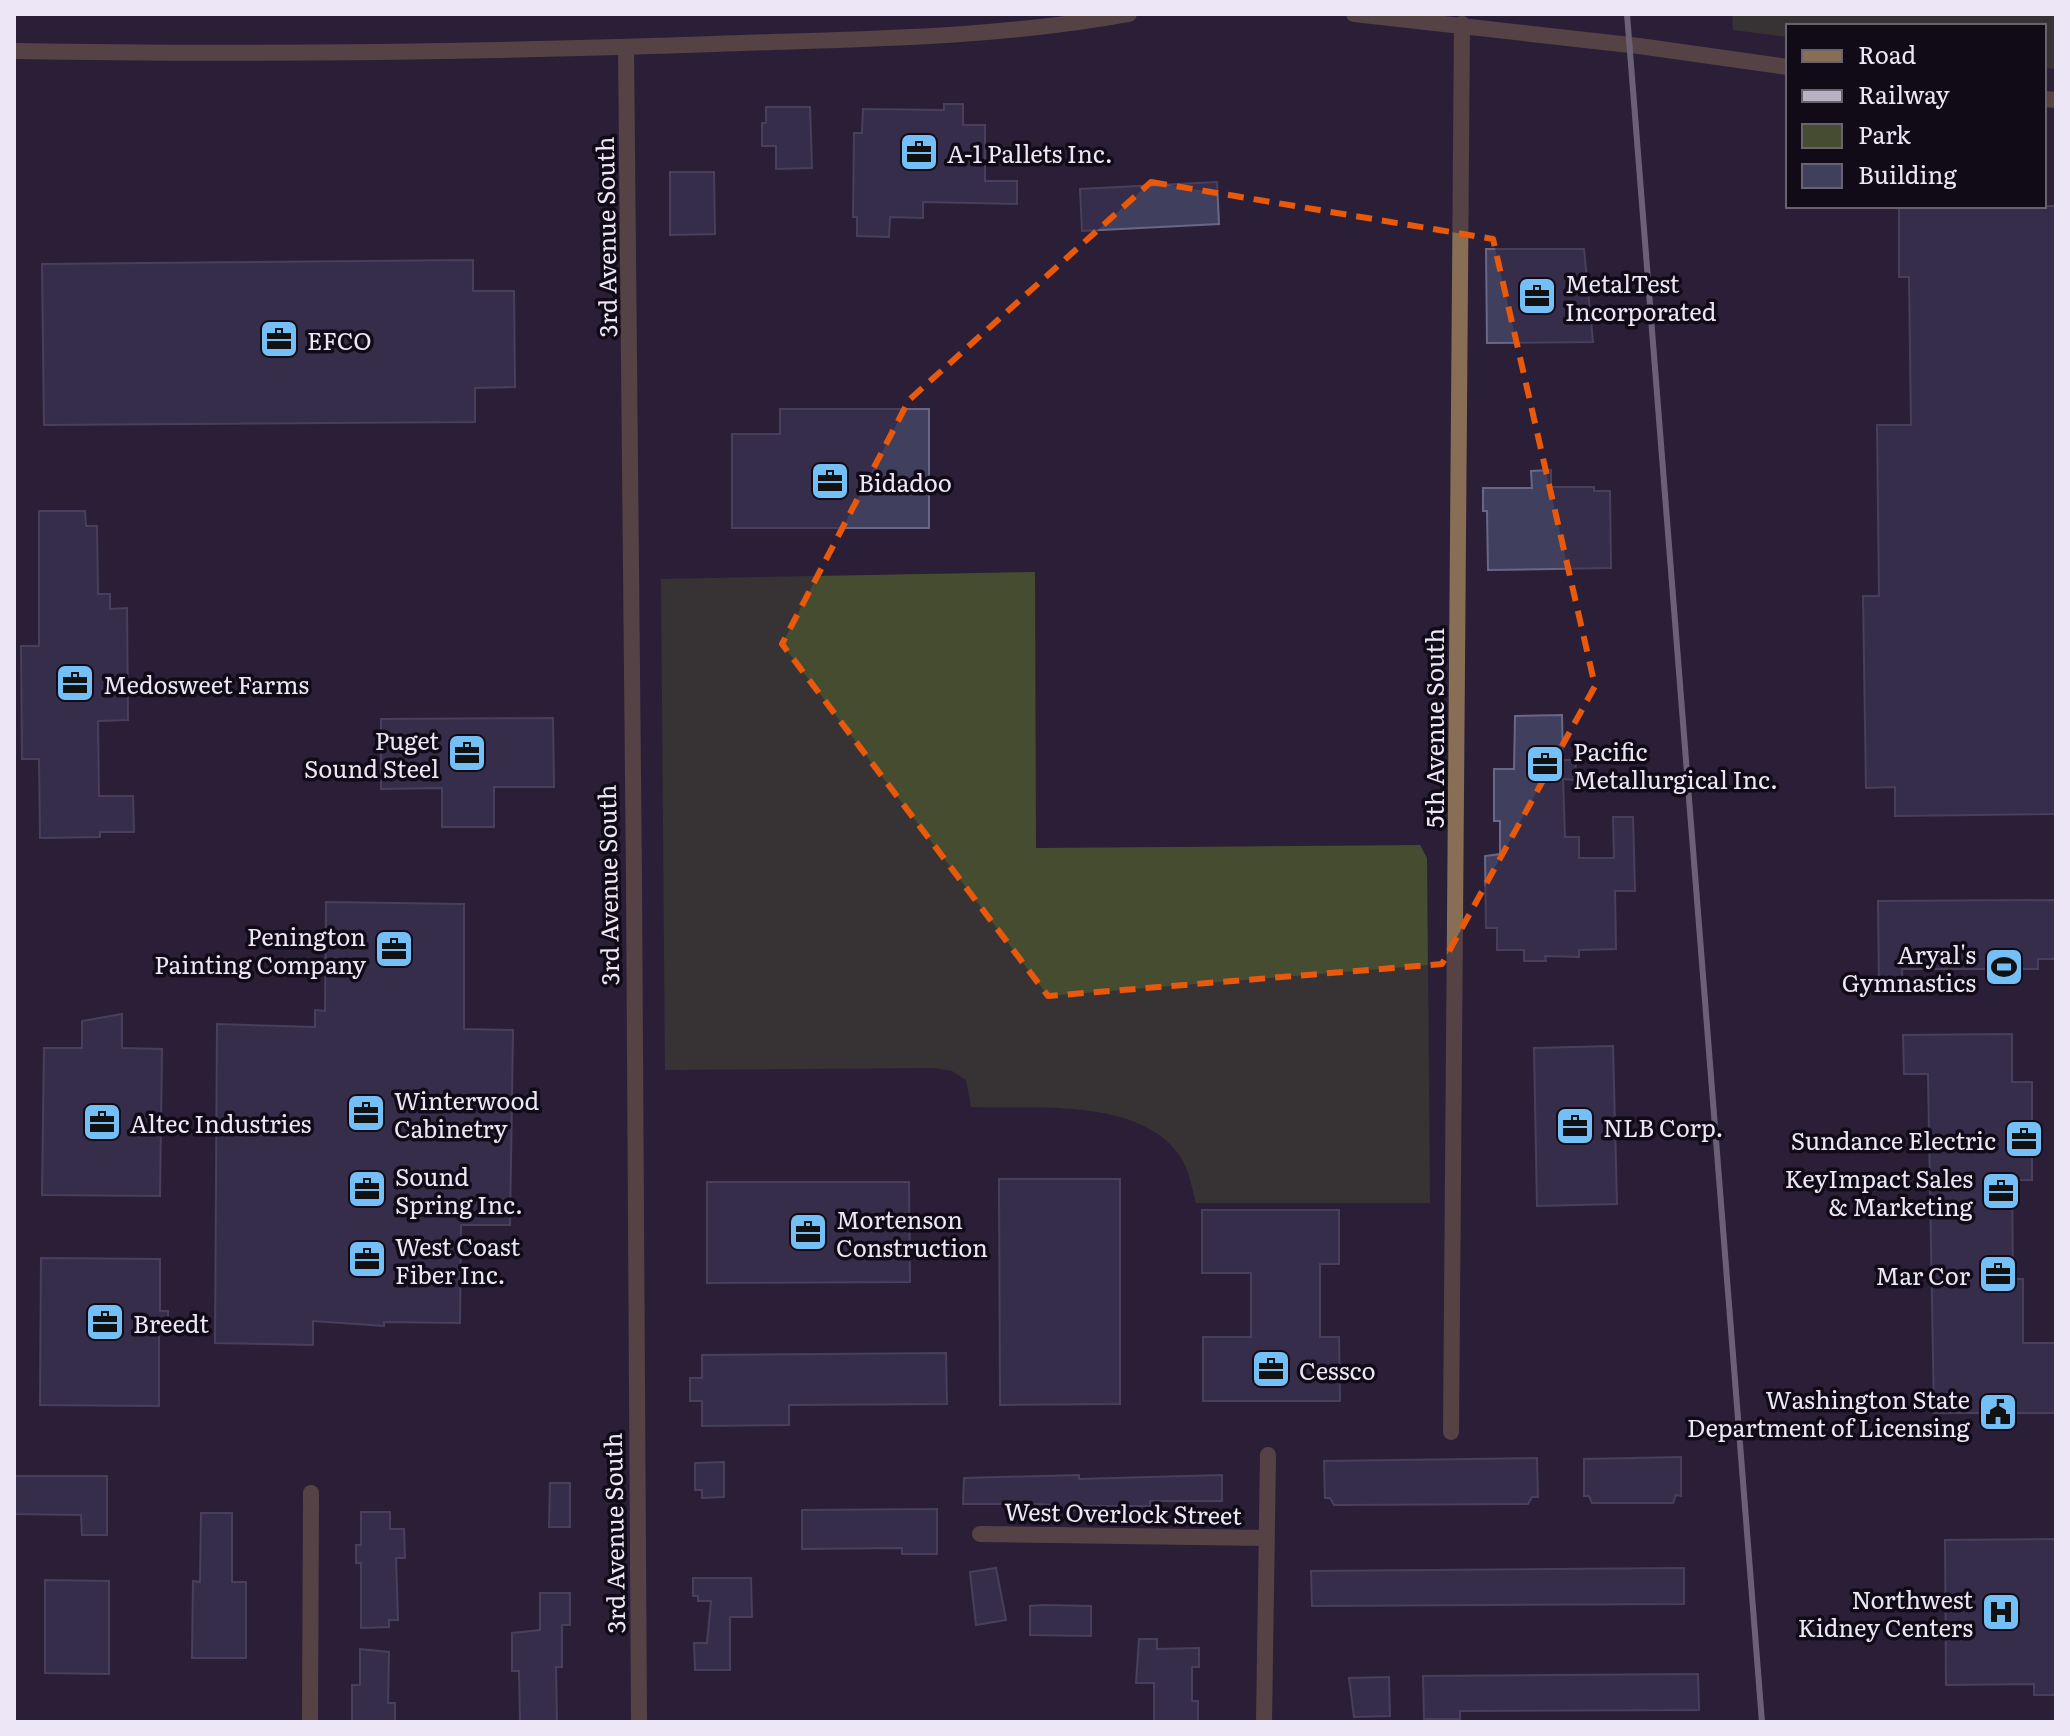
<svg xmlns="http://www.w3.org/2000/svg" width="2070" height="1736" font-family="Literata,serif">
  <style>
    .green { fill: #464c2f }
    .building { fill: #403f5d; stroke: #686786; stroke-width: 2 }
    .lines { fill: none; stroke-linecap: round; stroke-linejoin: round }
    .street { stroke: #876e54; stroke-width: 16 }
    .rail { stroke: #b9b1c4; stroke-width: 6 }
    .marked { fill: none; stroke: #e8590c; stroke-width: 6; stroke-dasharray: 16 10; stroke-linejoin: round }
    .labels { text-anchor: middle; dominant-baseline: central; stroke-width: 7; stroke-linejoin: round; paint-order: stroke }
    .poi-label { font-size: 24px; fill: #ede6f7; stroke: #110b17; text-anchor: start }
    .street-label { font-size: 24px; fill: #ede6f7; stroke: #110b17 }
  </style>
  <rect width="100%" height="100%" fill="#2b1f38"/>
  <g class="green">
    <path d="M1732 14H2056V69L2044 68V26H1788V37L1733 30Z"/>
    <path d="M1035 572 1036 848 1420 845 1427 858 1430 1203H1196C1192 1189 1189 1168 1180 1156 1140 1097 1034 1109 971 1107L966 1080 952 1071 935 1068 665 1070 661 579Z"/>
  </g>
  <g class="building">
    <path d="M944 104H963V125H985V181H1017V204L923 202V218L890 217 889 237 857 236V217H853L854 133H862L863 109 944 110Z"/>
    <path d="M766 107H810L812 168 776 169V146H762V123H766Z"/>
    <path d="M670 172H714L715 234 670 235Z"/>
    <path d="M1217 182 1219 224 1082 231 1080 189Z"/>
    <path d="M1899 206H2056V814L1895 816V787L1866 788 1863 596H1879L1877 425H1911L1909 277H1899Z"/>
    <path d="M1486 249H1584L1593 342 1487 343Z"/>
    <path d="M473 260V291H514L515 387 475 388V422L44 425 42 264Z"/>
    <path d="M780 409H929V528H732V434H780Z"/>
    <path d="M1551 470V487H1594V491H1610L1611 568 1488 570 1487 511H1483V488H1532L1531 471Z"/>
    <path d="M39 511H85L86 526H97L98 594H110V609L127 608 128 720 98 721 99 796H133L134 832H100V837L40 838 39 759H22L21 646H39Z"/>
    <path d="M1562 715 1563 760H1576L1575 780 1563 779 1565 837H1579V858H1614L1613 817H1633L1635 891H1615L1616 949 1579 950V957L1545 956 1546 961H1524V950H1497V928H1486L1485 856 1500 854V821H1494V769H1514L1515 716Z"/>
    <path d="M553 718 554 787H494V827H442V788L381 789V719Z"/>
    <path d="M2056 900V959H2038V969H1902L1903 988 1879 989 1878 901Z"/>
    <path d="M326 902 464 904V1029L513 1030 510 1225H461L460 1323 384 1322V1326L313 1321V1345L215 1343 217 1024 315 1027V1010L325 1011Z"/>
    <path d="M122 1014V1048L162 1049 160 1196 42 1195 44 1048H82V1021Z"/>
    <path d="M2012 1034V1082H2032V1180H2012L2013 1279H2023V1343H2056V1413H1934L1928 1074H1904L1903 1035Z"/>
    <path d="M1613 1046 1617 1204 1537 1206 1534 1048Z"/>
    <path d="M999 1179H1120V1404L1000 1405Z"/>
    <path d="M707 1182H909L910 1282 707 1283Z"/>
    <path d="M1202 1210H1339V1264H1320V1337H1339L1340 1401H1203V1337H1251V1273H1202Z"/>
    <path d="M41 1258 160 1259V1311H168V1333H159V1406L40 1405Z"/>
    <path d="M946 1353 947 1404 789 1405V1425L702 1426V1401H690V1378H702V1355Z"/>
    <path d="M1681 1457V1496L1676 1495 1673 1503H1592L1589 1496H1584V1459Z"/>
    <path d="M1537 1458 1538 1497H1532L1528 1504 1334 1505 1330 1498H1325L1324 1461Z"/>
    <path d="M724 1462V1497L702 1498V1490H695V1463Z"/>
    <path d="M1079 1475V1479L1222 1475V1501H1150V1506H1079V1510L1052 1511V1505L1039 1504H963L964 1478Z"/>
    <path d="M14 1476H107V1535H82L81 1515 14 1514Z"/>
    <path d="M550 1483H570V1527H549Z"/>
    <path d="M937 1509V1554H902V1548L802 1549V1510Z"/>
    <path d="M361 1512H390V1529H404L405 1558H396L398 1620H389V1627L361 1628V1563H356V1545H361Z"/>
    <path d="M201 1513H232V1582H246V1658H192L193 1581 200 1582Z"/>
    <path d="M2056 1539V1695H2034V1684L1946 1685 1945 1540Z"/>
    <path d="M996 1568 1006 1620 976 1625 970 1572Z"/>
    <path d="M1684 1568V1604L1312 1606 1311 1571Z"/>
    <path d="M693 1578H751L752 1617H730V1670H695L694 1643H707L711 1601H698V1596H693Z"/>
    <path d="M45 1580 109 1581V1674L45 1673Z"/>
    <path d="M540 1593H570V1625H562V1667H556L557 1722H520L519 1671H512V1633L540 1630Z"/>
    <path d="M1044 1605 1091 1606V1636L1030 1635V1606Z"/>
    <path d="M1139 1639H1157V1649L1199 1648V1667H1192V1701H1198V1722H1154V1683H1136Z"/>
    <path d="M360 1649 389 1652 388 1703H395V1722H352V1685H360Z"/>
    <path d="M1698 1674 1699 1710 1460 1711V1719H1424L1423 1676Z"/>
    <path d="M1389 1677 1390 1716 1354 1717 1349 1678Z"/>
  </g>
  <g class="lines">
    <g class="street">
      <path d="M1354 14 1639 46 1788 67"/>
      <path d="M626 47C635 605 634 1164 639 1722"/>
      <path d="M14 51C247 55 481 52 714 44 852 39 993 39 1129 14"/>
      <path d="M2044 99 2056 100"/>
      <path d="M1451 1432 1462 24"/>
      <path d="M980 1534 1266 1538"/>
      <path d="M310 1722 311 1493"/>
      <path d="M1264 1722 1268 1455"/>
    </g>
    <path class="rail" d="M1627 14 1762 1722"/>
  </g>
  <path d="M0 0H2070V1736H0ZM1151 182 1493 239 1595 686 1442 964 1048 996 782 644 909 400Z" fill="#2b1f38" fill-opacity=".55" fill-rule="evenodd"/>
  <path class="marked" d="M1151 182 1493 239 1595 686 1442 964 1048 996 782 644 909 400Z"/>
  <defs>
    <g id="office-square" transform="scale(2)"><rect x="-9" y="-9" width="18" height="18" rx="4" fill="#74c0f6" stroke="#110b17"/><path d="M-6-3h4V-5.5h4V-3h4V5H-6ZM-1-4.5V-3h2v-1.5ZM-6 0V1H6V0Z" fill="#111"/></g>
    <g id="stadium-square" transform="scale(2)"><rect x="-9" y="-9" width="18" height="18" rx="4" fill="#74c0f6" stroke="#110b17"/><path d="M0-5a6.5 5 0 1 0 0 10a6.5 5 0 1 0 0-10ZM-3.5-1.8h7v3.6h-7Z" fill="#111"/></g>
    <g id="civic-square" transform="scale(2)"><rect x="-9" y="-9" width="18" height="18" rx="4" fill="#74c0f6" stroke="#110b17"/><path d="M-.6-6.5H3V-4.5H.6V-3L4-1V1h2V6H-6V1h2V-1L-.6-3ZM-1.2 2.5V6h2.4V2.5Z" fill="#111"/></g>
    <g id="hospital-square" transform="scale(2)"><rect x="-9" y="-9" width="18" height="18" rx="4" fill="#74c0f6" stroke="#110b17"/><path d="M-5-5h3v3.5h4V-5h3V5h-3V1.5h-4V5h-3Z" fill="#111"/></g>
  </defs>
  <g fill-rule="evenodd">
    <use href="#office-square" x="919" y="152"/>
    <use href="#office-square" x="1537" y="296"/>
    <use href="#office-square" x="279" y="339"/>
    <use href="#office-square" x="830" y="481"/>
    <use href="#office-square" x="75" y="683"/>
    <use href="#office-square" x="467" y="753"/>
    <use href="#office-square" x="1545" y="764"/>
    <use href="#office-square" x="394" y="949"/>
    <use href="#stadium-square" x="2004" y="967"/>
    <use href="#office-square" x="366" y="1113"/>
    <use href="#office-square" x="102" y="1122"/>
    <use href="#office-square" x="1575" y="1126"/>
    <use href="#office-square" x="2024" y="1139"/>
    <use href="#office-square" x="367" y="1189"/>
    <use href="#office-square" x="2001" y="1191"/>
    <use href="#office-square" x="808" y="1232"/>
    <use href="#office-square" x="367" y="1259"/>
    <use href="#office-square" x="1998" y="1274"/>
    <use href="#office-square" x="105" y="1322"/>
    <use href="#office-square" x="1271" y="1369"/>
    <use href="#civic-square" x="1998" y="1412"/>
    <use href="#hospital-square" x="2001" y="1612"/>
  </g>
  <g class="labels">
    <g class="poi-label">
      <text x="947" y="152">A-1 Pallets Inc.</text>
      <text x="1565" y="282">MetalTest<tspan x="1565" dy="28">Incorporated</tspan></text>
      <text x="307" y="339">EFCO</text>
      <text x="858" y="481">Bidadoo</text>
      <text x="103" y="683">Medosweet Farms</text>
      <text x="439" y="739" text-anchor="end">Puget<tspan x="439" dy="28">Sound Steel</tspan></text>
      <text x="1573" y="750">Pacific<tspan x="1573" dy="28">Metallurgical Inc.</tspan></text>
      <text x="366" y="935" text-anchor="end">Penington<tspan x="366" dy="28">Painting Company</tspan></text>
      <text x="1976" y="953" text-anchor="end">Aryal's<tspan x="1976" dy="28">Gymnastics</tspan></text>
      <text x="394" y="1099">Winterwood<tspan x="394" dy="28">Cabinetry</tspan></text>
      <text x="130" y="1122">Altec Industries</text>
      <text x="1603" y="1126">NLB Corp.</text>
      <text x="1996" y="1139" text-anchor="end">Sundance Electric</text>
      <text x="395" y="1175">Sound<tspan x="395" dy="28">Spring Inc.</tspan></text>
      <text x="1973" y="1177" text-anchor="end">KeyImpact Sales<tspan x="1973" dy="28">&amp; Marketing</tspan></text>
      <text x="836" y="1218">Mortenson<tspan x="836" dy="28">Construction</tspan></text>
      <text x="395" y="1245">West Coast<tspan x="395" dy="28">Fiber Inc.</tspan></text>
      <text x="1970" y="1274" text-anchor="end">Mar Cor</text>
      <text x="133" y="1322">Breedt</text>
      <text x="1299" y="1369">Cessco</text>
      <text x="1970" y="1398" text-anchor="end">Washington State<tspan x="1970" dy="28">Department of Licensing</tspan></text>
      <text x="1973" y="1598" text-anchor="end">Northwest<tspan x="1973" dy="28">Kidney Centers</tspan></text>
    </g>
    <g class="street-label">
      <text transform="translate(605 237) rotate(-91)">3rd Avenue South</text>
      <text transform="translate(1433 728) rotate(-90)">5th Avenue South</text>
      <text transform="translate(607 885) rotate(-91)">3rd Avenue South</text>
      <text transform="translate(1123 1512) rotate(1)">West Overlock Street</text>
      <text transform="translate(613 1533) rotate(-91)">3rd Avenue South</text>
    </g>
  </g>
  <rect width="2070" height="1736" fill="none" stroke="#ede6f7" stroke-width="32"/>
  <rect x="1786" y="24" width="260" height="184" fill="#110b17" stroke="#696371" stroke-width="2"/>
  <rect x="1802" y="50" width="40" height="12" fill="#876e54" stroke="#696371" stroke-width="2"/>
  <text x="1858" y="64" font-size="24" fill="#ede6f7">Road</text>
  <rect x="1802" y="90" width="40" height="12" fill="#b9b1c4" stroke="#696371" stroke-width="2"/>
  <text x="1858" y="104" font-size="24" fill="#ede6f7">Railway</text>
  <rect x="1802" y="124" width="40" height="24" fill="#464c2f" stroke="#696371" stroke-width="2"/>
  <text x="1858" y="144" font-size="24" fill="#ede6f7">Park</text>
  <rect x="1802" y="164" width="40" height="24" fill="#403f5d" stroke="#696371" stroke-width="2"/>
  <text x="1858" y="184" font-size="24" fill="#ede6f7">Building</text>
</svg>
